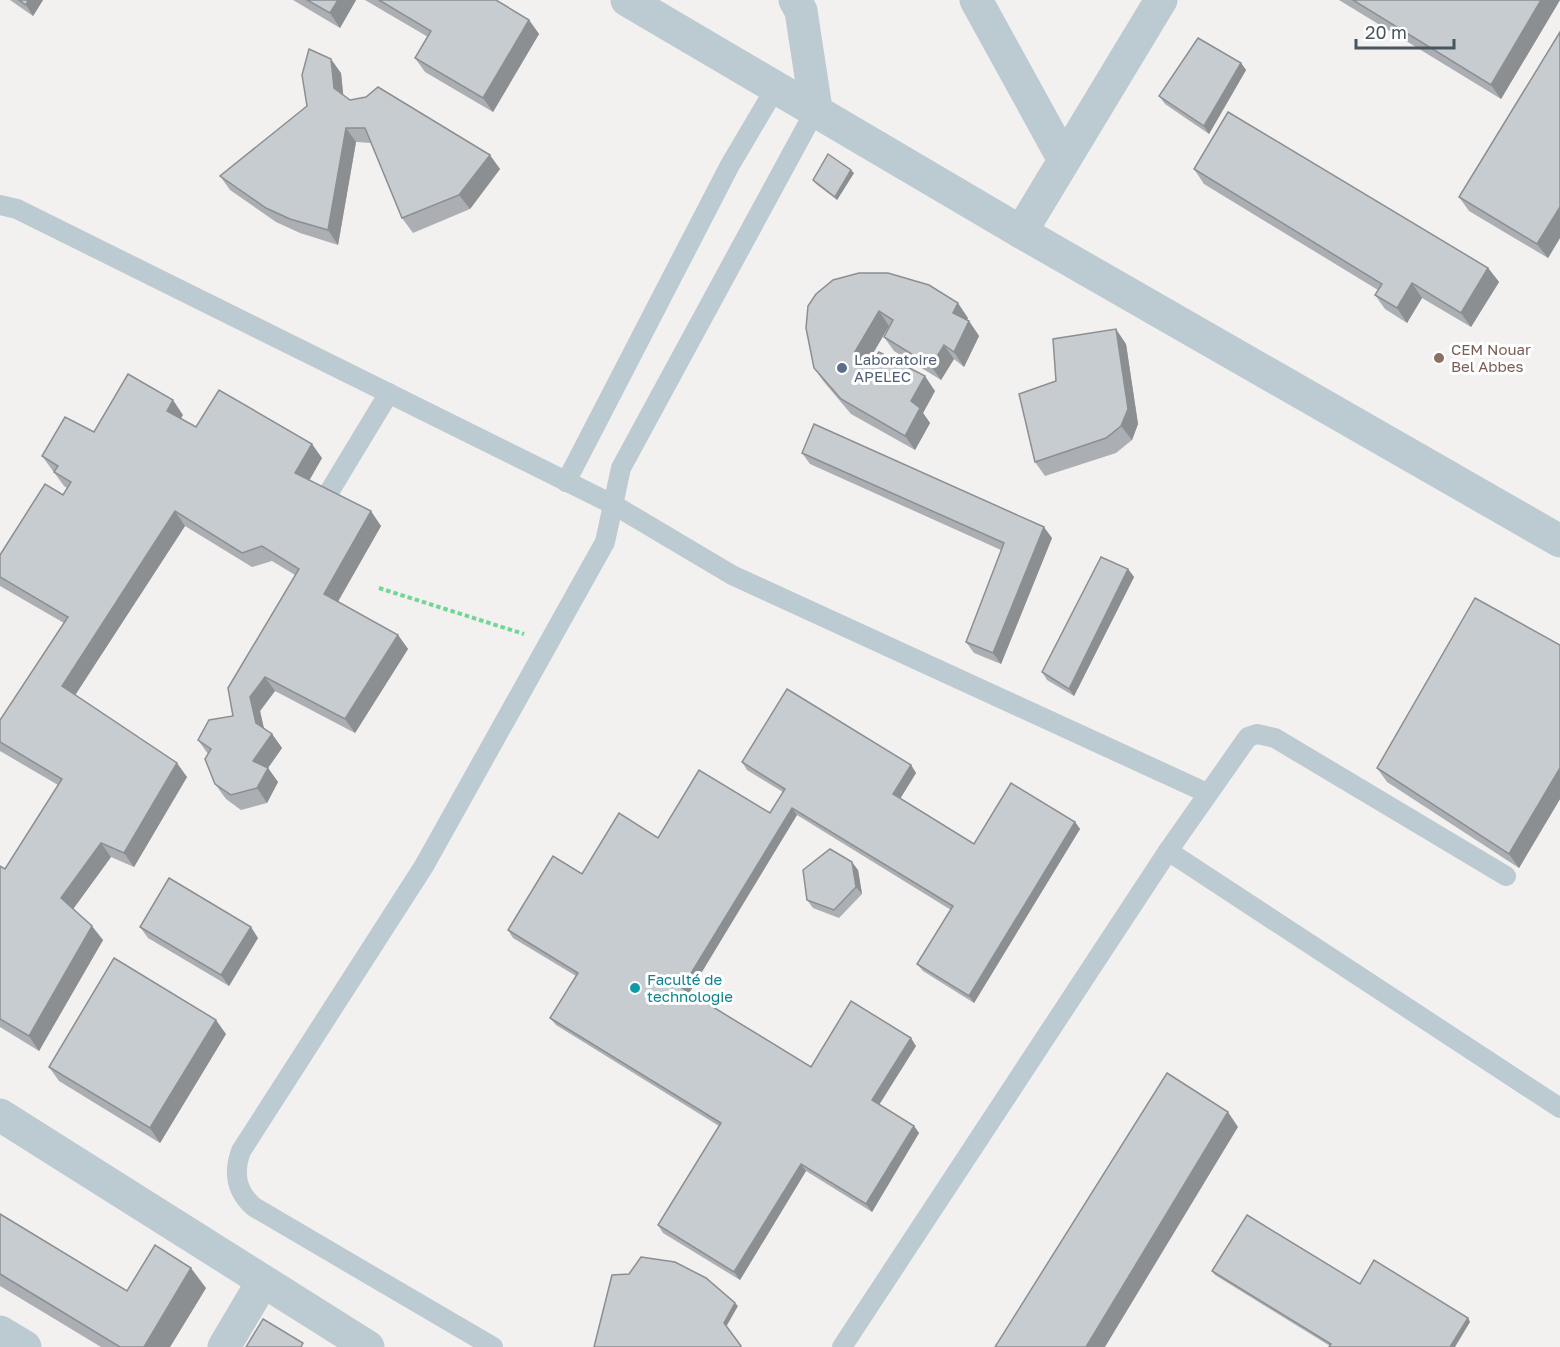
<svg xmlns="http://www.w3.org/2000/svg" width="1560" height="1347" font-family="'Golos Text',sans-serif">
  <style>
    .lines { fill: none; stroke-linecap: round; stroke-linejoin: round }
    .path { stroke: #6fd695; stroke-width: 4; stroke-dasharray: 4.5 3; stroke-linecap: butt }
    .service { stroke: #bccad1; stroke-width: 20 }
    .minor { stroke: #bccad1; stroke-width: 33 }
    .tertiary { stroke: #bccad1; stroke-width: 33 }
    .wall { fill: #abafb3 }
    .shaded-wall { fill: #8b8f92 }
    .building { fill: #c7ccd0; stroke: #8b8f92; stroke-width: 1.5 }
    .education-dot { fill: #8d6e63; stroke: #fff; stroke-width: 2 }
    .service-dot { fill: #5c6f8a; stroke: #fff; stroke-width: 2 }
    .culture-dot { fill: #0f9aa8; stroke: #fff; stroke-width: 2 }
    .labels { text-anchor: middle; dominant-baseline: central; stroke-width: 6; stroke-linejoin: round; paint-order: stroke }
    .education-label { font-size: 15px; fill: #785e54; stroke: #fff; text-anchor: start }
    .service-label { font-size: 15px; fill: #4e5e75; stroke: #fff; text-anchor: start }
    .culture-label { font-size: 15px; fill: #0d838f; stroke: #fff; text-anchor: start }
  </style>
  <rect width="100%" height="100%" fill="#f3f0f0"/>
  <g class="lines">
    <path class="path" d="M379 588 524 634"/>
    <g class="service">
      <path d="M0 205 17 209 614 505 732 575 1207 793"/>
      <path d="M566 482 730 165 776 87"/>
      <path d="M317 512 389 393"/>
      <path d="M1168 851 1560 1108"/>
      <path d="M493 1347 254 1207C236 1191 233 1173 241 1151L424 866 605 542 621 468 816 109"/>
      <path d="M842 1347 1168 851 1248 737 1257 734 1275 738 1506 876"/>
    </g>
    <g class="minor">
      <path d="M795 0 801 11 816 109"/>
      <path d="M976 0 1064 160"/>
      <path d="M1021 232 1161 0"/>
      <path d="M0 1115 368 1347"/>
      <path d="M0 1332 25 1347"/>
      <path d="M224 1347 263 1281"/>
    </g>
    <path class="tertiary" d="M627 0 1021 232 1560 541"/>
  </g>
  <g class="wall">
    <path d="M10 0H43L33 16Z"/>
    <path d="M293 0H356L340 28Z"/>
    <path d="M365 0H496L529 20 539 34 493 112 425 72 415 58 428 37Z"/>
    <path d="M1339 0H1560L1501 99Z"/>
    <path d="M1560 32V238L1548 258 1469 211 1459 197Z"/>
    <path d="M1241 63 1246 70 1209 134 1165 104 1159 96Z"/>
    <path d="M341 73 343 95 350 100 500 169 470 209 413 233 402 218 371 143 356 142 338 245 300 233 276 222 230 190 220 176 307 106Z"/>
    <path d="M1194 169 1488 268 1499 282 1471 327 1422 298 1407 323 1385 309 1375 295 1378 290 1204 184Z"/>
    <path d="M854 173 837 200 816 184 813 180Z"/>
    <path d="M808 306 968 318 967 320 969 321 979 336 964 367 954 359 941 380 894 351 884 337 889 326 867 364 935 391 923 413 930 423 915 450 851 414 824 382 814 368Z"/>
    <path d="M1126 344 1138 424 1132 440 1116 453 1045 476 1035 462 1056 381Z"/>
    <path d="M183 415 181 418 196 427 322 458 309 480 381 526 338 602 398 635 408 649 355 733 275 691 260 711 264 729 272 734 282 748 268 768 278 782 267 803 241 810 226 799 215 784 208 754 198 740 233 716 295 575 272 561 252 567 185 526 75 695 187 777 134 867 111 857 73 909 103 940 39 1051 0 1027V866L5 869 58 785 0 751V720L64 623 0 586V555L63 495 67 488 64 486 42 456 94 432Z"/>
    <path d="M802 453 1052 538 1001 664 974 653 966 642 1001 550 810 464Z"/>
    <path d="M1128 569 1134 577 1074 696 1047 680 1042 672Z"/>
    <path d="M1560 645V799L1519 868 1387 782 1377 768Z"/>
    <path d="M742 762 911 765 916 773 900 799 974 844 1075 822 1080 829 974 1003 923 971 917 964 951 910 797 815 689 992 811 1067 916 1046 879 1105 914 1126 919 1133 872 1212 806 1171 740 1280 663 1233 658 1225 719 1126 556 1025 550 1018 576 976 513 938 508 930 582 874 658 838 770 813 783 792 747 770Z"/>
    <path d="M858 870 862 894 839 918 813 908 807 900Z"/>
    <path d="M140 927 258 938 229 986 148 938Z"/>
    <path d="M226 1034 160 1143 59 1081 49 1067Z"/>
    <path d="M0 1214 127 1291 206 1288 170 1347H101L0 1286Z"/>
    <path d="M1212 1271 1360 1284 1468 1318 1470 1322 1330 1346 1215 1275Z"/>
  </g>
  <g class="shaded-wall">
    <path d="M28 0H43L33 16 26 5Z"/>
    <path d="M338 0H356L340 28 330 13Z"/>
    <path d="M1541 0H1560L1501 99 1491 85Z"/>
    <path d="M529 20 539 34 493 112 483 98Z"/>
    <path d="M331 59 341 73 344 102 334 88Z"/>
    <path d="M1241 63 1246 70 1209 134 1204 126Z"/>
    <path d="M346 128 356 142 338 245 328 230Z"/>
    <path d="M490 155 500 169 470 209 459 195Z"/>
    <path d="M851 170 854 173 837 200 835 197Z"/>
    <path d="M1560 207V238L1548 258 1537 244Z"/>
    <path d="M1488 268 1499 282 1471 327 1461 313Z"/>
    <path d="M1412 283 1422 298 1407 323 1397 308Z"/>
    <path d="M958 303 968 318 963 327 953 313Z"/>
    <path d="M879 311 889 326 863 370 853 355Z"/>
    <path d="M969 321 979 336 964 367 954 352Z"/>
    <path d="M1116 329 1126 344 1138 424 1132 440 1121 426Z"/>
    <path d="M944 345 954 359 941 380 931 366Z"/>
    <path d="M925 376 935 391 923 413 930 423 915 450 905 436 911 401Z"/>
    <path d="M173 400 183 415 177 425 167 411Z"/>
    <path d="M312 444 322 458 305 488 295 473Z"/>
    <path d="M175 511 185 526 72 700 62 686Z"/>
    <path d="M371 511 381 526 334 608 324 594Z"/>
    <path d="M1044 527 1052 538 1001 664 993 653Z"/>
    <path d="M1128 569 1134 577 1074 696 1069 689Z"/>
    <path d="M398 635 408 649 355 733 345 719Z"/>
    <path d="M265 677 275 691 260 711 266 737 256 723 250 697Z"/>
    <path d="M272 734 282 748 268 768 278 782 267 803 257 788 253 761Z"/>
    <path d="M177 763 187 777 134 867 124 853Z"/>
    <path d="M911 765 916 773 898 802 893 794Z"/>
    <path d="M1560 768V799L1519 868 1509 854Z"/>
    <path d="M792 808 797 815 688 995 682 988Z"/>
    <path d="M1075 822 1080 829 974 1003 969 996Z"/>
    <path d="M101 843 111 857 71 912 61 898Z"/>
    <path d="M852 862 858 870 862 894 856 887Z"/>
    <path d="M92 926 103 940 39 1051 29 1036Z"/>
    <path d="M251 927 258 938 229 986 221 975Z"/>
    <path d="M216 1020 226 1034 160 1143 150 1128Z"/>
    <path d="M911 1038 916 1046 877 1108 872 1100Z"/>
    <path d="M1228 1112 1238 1127 1105 1347H1086Z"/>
    <path d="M914 1126 919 1133 872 1212 866 1204Z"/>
    <path d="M801 1164 806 1171 740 1280 734 1272Z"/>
    <path d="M191 1268 206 1288 170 1347H144Z"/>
    <path d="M735 1303 738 1306 726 1327 724 1323Z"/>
    <path d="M1468 1318 1470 1322 1455 1347H1450Z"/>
  </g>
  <g class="building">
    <path d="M19 0H28L26 5Z"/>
    <path d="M307 0H338L330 13Z"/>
    <path d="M379 0H496L529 20 483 98 415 58 431 31Z"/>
    <path d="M1353 0H1541L1491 85Z"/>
    <path d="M1560 32V207L1537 244 1459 197Z"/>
    <path d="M1198 38 1241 63 1204 126 1159 96Z"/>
    <path d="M309 49 331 59 334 88 350 100 366 97 378 87 490 155 459 195 402 218 365 128H346L328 230 290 219 266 208 220 176 307 106 302 75Z"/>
    <path d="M1228 112 1488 268 1461 313 1412 283 1397 308 1375 295 1382 284 1194 169Z"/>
    <path d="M828 154 851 170 835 197 813 180Z"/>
    <path d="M859 273H888L929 285 958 303 953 313 969 321 954 352 944 345 931 366 884 337 893 320 879 311 853 355 870 365 879 352 925 376 911 401 920 408 905 436 841 399 814 368 806 328 808 306 816 294 833 280Z"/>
    <path d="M1116 329 1128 409 1121 426 1106 438 1035 462 1019 394 1056 381 1053 339Z"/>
    <path d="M128 374 173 400 167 411 196 427 219 390 312 444 295 473 371 511 324 594 398 635 345 719 265 677 250 697 256 723 272 734 253 761 268 768 257 788 231 795 215 784 205 759 211 749 198 740 209 720 233 716 228 688 299 569 262 546 242 553 175 511 62 686 177 763 124 853 101 843 61 898 92 926 29 1036 0 1019V866L5 869 62 779 0 742V720L68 617 0 577V555L45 484 63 495 71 482 54 472 58 466 42 456 65 417 94 432Z"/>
    <path d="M814 424 1044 527 993 653 966 642 1004 543 802 453Z"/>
    <path d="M1101 557 1128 569 1069 689 1042 672Z"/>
    <path d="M1475 598 1560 645V768L1509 854 1377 768Z"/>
    <path d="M787 689 911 765 893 794 974 844 1011 783 1075 822 969 996 917 964 953 906 792 808 682 988 811 1067 851 1001 911 1038 872 1100 914 1126 866 1204 801 1164 734 1272 658 1225 721 1123 550 1018 578 973 508 930 553 856 582 874 619 813 658 838 699 770 770 813 785 789 742 762Z"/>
    <path d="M830 849 852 862 856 887 834 910 807 900 803 870Z"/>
    <path d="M169 878 251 927 221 975 140 927Z"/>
    <path d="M114 958 216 1020 150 1128 49 1067Z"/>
    <path d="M1167 1073 1228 1112 1086 1347H995Z"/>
    <path d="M0 1214 127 1291 155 1245 191 1268 144 1347H120L0 1274Z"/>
    <path d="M1247 1215 1360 1284 1374 1260 1468 1318 1450 1347H1329L1331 1344 1212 1271Z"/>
    <path d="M641 1257 675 1262 706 1278 735 1303 724 1323 741 1346 740 1347H594L612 1275 629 1274Z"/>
    <path d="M263 1319 303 1343 301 1347H246Z"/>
  </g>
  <circle class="education-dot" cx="1439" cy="358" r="6"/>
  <circle class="service-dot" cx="842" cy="368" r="6"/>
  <circle class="culture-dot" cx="635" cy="988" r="6"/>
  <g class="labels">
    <g class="education-label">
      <text x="1451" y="349">CEM Nouar<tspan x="1451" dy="17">Bel Abbes</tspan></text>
    </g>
    <g class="service-label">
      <text x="854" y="359">Laboratoire<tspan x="854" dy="17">APELEC</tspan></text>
    </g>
    <g class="culture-label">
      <text x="647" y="979">Faculté de<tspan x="647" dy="17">technologie</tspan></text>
    </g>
  </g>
  <path d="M1356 39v9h98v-9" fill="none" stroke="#465760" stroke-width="3"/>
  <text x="1365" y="39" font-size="18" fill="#465760" stroke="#ffffff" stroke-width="4.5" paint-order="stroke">20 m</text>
</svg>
